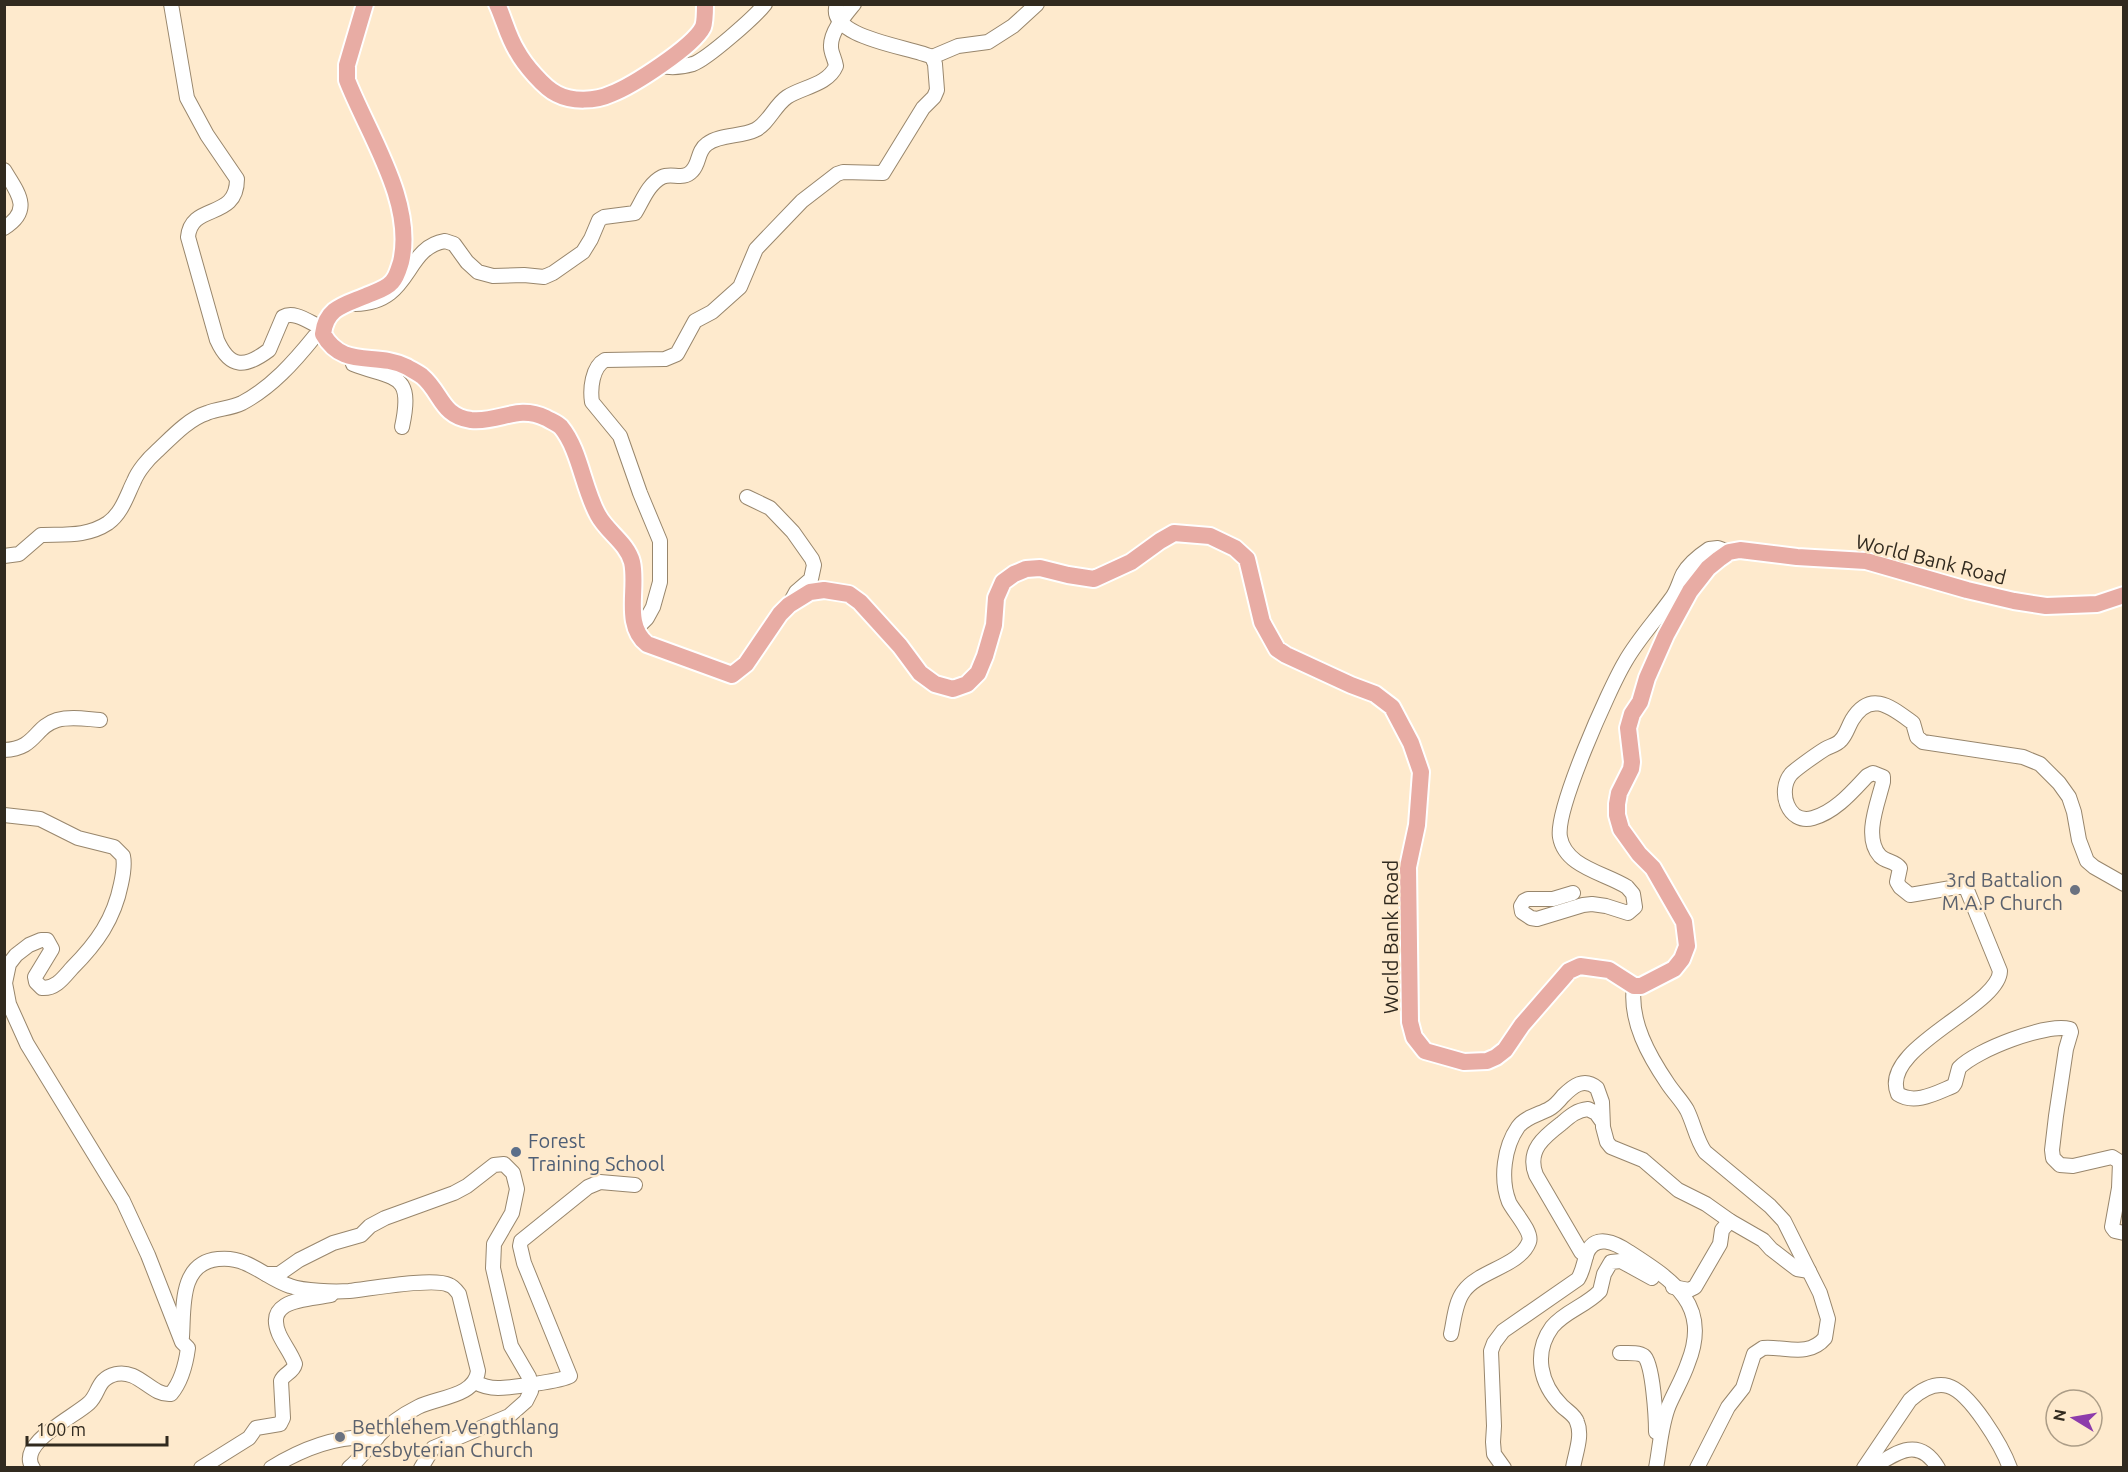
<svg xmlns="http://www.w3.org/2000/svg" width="2128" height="1472" font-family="Ubuntu,sans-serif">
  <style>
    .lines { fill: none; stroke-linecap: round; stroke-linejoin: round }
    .minor-casing { stroke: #98866c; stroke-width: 16 }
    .major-casing { stroke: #fff; stroke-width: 20 }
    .minor { stroke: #fff; stroke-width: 14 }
    .major { stroke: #e8aca4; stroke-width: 16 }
    .worship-dot { fill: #6b7280; stroke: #feeacd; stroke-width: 2 }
    .service-dot { fill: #5c6f8a; stroke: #feeacd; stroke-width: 2 }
    .labels { text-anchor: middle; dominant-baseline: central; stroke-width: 5; stroke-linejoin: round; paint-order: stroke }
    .street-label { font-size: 20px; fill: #312a1f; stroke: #feeacd }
    .worship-label { font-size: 20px; fill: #5b616d; stroke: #feeacd; text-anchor: end }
    .service-label { font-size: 20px; fill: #4e5e75; stroke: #feeacd; text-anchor: start }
  </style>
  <rect width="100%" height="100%" fill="#feeacd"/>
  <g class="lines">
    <g class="minor-casing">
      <g id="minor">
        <path d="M171 4 187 98 207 135 237 179C237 221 191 202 188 237L217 340C230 369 245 368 269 350L283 317C295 310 311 324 323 328"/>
        <path d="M932 57 958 46 988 42 1013 26 1037 4"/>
        <path d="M661 66C671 68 683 67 693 64 707 59 755 17 765 4"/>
        <path d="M4 170C18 193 33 210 4 228"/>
        <path d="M355 304C413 303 403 248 445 241L454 244 467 262 478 272 493 276 524 275 544 277 553 273 583 252 591 239 599 220 604 217 635 213C642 202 648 184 662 177 672 172 683 181 692 171 700 163 697 151 707 144 720 134 741 137 755 130 768 124 775 105 787 97 802 87 828 85 836 66 835 59 831 53 831 47 830 32 845 15 854 4"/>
        <path d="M351 356 353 364C394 380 414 371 402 427"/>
        <path d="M747 497 770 508 793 532 812 559 814 565 811 579 796 592 790 603"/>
        <path d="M4 556 19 554 41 535C64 534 87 537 108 523 122 513 127 495 134 481 138 471 148 459 156 452 171 438 188 419 207 413 218 408 230 409 242 403 272 387 294 362 315 336L323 334"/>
        <path d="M636 629 647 618 653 607 660 582V541L640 493 620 436 592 402C590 389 592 367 605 360L665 359 677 354 695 321 712 312 740 287 756 249 802 201 837 174 843 172 883 173 923 108 934 97 937 90 935 64 932 57C912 47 825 38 837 4"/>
        <path d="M4 750C36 749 34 727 57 720 71 716 86 719 100 720"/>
        <path d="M4 815 40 819 78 838 114 847 123 856C125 865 123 875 121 884 114 919 97 943 72 968 64 977 56 989 42 988L36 982 35 977 52 949 47 940H41L29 945 16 955 9 964 5 983 9 1004 27 1044 123 1201 148 1255 182 1342 188 1348C186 1363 181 1382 171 1394 151 1396 139 1369 116 1374 96 1379 100 1393 89 1403 74 1417 16 1444 33 1468"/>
        <path d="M2124 884 2094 867 2087 861 2079 840 2074 812 2069 797 2059 783 2040 764 2023 757 1923 742 1917 737 1913 723C1892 708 1871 689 1852 720 1848 727 1846 735 1841 740 1837 745 1830 746 1825 749 1817 754 1797 768 1791 774 1777 791 1788 825 1813 818 1835 812 1852 792 1867 776L1873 773 1883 777V782C1878 803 1863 837 1880 856 1886 862 1895 861 1900 868L1897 882 1900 887 1910 895 1957 887H1963L1967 890 2000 971C1999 1007 1878 1048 1898 1094 1915 1105 1936 1093 1953 1086L1955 1083 1959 1068C1976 1050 2046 1023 2070 1029L2071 1032 2066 1049 2056 1116 2052 1150 2053 1158 2060 1165 2073 1166 2112 1157 2120 1162 2119 1188 2112 1227 2115 1231 2124 1233"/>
        <path d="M1573 893 1553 899H1528L1524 901 1521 906 1522 912 1531 918 1537 919 1583 905 1592 904 1606 906 1628 913 1635 907 1633 894 1627 887C1605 873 1565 867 1560 837 1555 810 1609 689 1625 662 1638 639 1656 620 1671 599 1677 592 1679 582 1683 574 1688 565 1700 555 1709 549L1718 548 1729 552"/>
        <path d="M1634 986C1629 1021 1649 1056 1668 1084 1674 1093 1682 1101 1687 1110 1694 1124 1696 1139 1705 1152L1770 1206 1784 1221 1820 1293 1828 1319 1825 1338C1808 1358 1785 1346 1763 1348L1754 1354 1743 1388 1728 1407 1697 1468"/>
        <path d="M1586 1256 1581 1252 1536 1175C1526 1150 1545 1136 1562 1123 1570 1116 1577 1110 1588 1109L1596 1113 1601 1120"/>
        <path d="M266 1274H279L299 1260 333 1243 361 1235 370 1226 385 1218 454 1193 467 1186 494 1165 504 1164 513 1173 517 1189 512 1213 494 1244 493 1268 511 1346 529 1377 531 1391 526 1401 509 1416 433 1448 421 1468"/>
        <path d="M1673 1287 1689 1290 1695 1287 1720 1244 1722 1230 1730 1221"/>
        <path d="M1451 1334C1454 1321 1455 1302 1464 1291 1478 1271 1520 1266 1529 1242 1533 1232 1513 1211 1509 1202 1500 1179 1504 1147 1518 1127 1525 1117 1540 1114 1549 1109 1555 1106 1559 1101 1563 1096 1573 1086 1584 1077 1597 1088L1602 1102 1603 1127 1607 1142 1611 1147 1643 1160 1678 1190 1706 1204 1730 1221 1763 1240 1771 1249 1797 1269 1809 1271"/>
        <path d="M182 1337C184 1308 179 1263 218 1259 227 1258 236 1259 245 1263 260 1269 274 1281 290 1286 304 1291 333 1292 349 1291 369 1289 433 1277 449 1285 453 1286 456 1290 459 1294L478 1371C475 1397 437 1397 418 1407 404 1414 388 1425 377 1437 368 1447 360 1459 349 1468"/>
        <path d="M1620 1353C1627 1353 1639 1352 1644 1356 1653 1362 1656 1420 1656 1432"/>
        <path d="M475 1382C482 1386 490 1388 498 1388 509 1388 562 1381 570 1376L524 1263 520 1246 521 1241 588 1187 600 1182 635 1185"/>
        <path d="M201 1468 249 1438 256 1428 280 1424 283 1418 281 1381C284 1373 293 1373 295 1364 291 1353 284 1345 279 1334 264 1298 308 1300 331 1295"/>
        <path d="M271 1468C302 1449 340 1434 377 1438"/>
        <path d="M1504 1468 1494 1454 1493 1442 1494 1426 1491 1351 1494 1343 1503 1331 1578 1279C1583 1271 1584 1262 1587 1253 1595 1233 1616 1243 1629 1252 1674 1281 1711 1305 1688 1363 1683 1378 1675 1391 1669 1405 1661 1424 1660 1447 1656 1468"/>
        <path d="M1573 1468C1575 1454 1583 1436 1577 1422 1575 1415 1567 1411 1562 1406 1540 1384 1533 1353 1552 1327 1565 1311 1586 1306 1600 1291L1604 1274 1611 1262 1621 1261 1652 1278"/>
        <path d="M1864 1468 1910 1400C1920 1391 1933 1382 1948 1386 1970 1392 2002 1446 2010 1468"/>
        <path d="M1872 1468C1897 1452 1919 1436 1938 1468"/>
      </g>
    </g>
    <g class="major-casing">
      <g id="major">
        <path d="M365 4 347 65V80C368 134 415 202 401 262 399 268 397 277 392 282 386 289 375 292 368 295 345 305 326 307 323 334 343 370 376 351 407 367 412 370 418 373 422 376 442 393 441 416 471 420 501 423 516 404 546 418 551 421 557 423 561 427 580 450 583 488 598 515 607 532 627 543 632 562 638 588 623 625 647 644L732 675 746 664 780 614 789 605 810 592 824 590 849 594 860 602 900 646 920 673 935 684 953 689 967 684 978 673 985 656 994 625 996 598 1003 582 1014 574 1026 569 1040 568 1068 575 1094 579 1131 562 1160 541 1174 533 1210 536 1235 548 1247 559 1262 622 1277 649 1286 655 1351 685 1375 694 1392 707 1411 743 1421 772 1417 825 1408 867 1410 1022 1414 1037 1425 1051 1464 1062 1487 1061 1496 1057 1505 1050 1522 1025 1569 971 1580 966 1609 970 1634 986H1641L1674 969 1682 959 1687 946 1684 922 1653 868 1639 854 1621 829 1617 815V804L1619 793 1631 769 1632 762 1628 728 1632 714 1640 702 1647 678 1666 635 1690 591 1708 568 1719 559 1729 552 1740 550 1797 557 1866 561 1967 590 2014 601 2046 606 2097 604 2124 595"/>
        <path d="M497 4C504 19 508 37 517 51 524 64 544 88 557 94 572 102 596 101 611 94 632 86 693 47 703 27 705 22 705 11 705 4"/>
      </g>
    </g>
    <use href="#minor" class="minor"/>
    <use href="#major" class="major"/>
  </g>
  <g class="worship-dot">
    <circle cx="2075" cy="890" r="6"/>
    <circle cx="340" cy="1437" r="6"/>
  </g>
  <circle class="service-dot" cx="516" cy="1152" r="6"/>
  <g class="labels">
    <g class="street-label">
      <text transform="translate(1931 559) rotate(14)">World Bank Road</text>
      <text transform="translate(1390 937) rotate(-90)">World Bank Road</text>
    </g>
    <g class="worship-label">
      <text x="2063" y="879">3rd Battalion<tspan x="2063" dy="23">M.A.P Church</tspan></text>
      <text x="352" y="1426" text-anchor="start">Bethlehem Vengthlang<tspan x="352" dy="23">Presbyterian Church</tspan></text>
    </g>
    <g class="service-label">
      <text x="528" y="1140">Forest<tspan x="528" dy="23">Training School</tspan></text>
    </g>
  </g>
  <rect width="2128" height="1472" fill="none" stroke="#312a1f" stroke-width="12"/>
  <g transform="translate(2074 1418) rotate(281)"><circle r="28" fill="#feeacd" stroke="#ac9d87" stroke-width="1.5"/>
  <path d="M0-4.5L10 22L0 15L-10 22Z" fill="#8d3cab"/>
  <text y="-9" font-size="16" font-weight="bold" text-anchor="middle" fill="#312a1f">N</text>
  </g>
  <path d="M27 1436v9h140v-9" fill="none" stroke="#312a1f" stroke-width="3"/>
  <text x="36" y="1436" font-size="18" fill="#312a1f" stroke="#feeacd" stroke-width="4.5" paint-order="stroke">100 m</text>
</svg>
